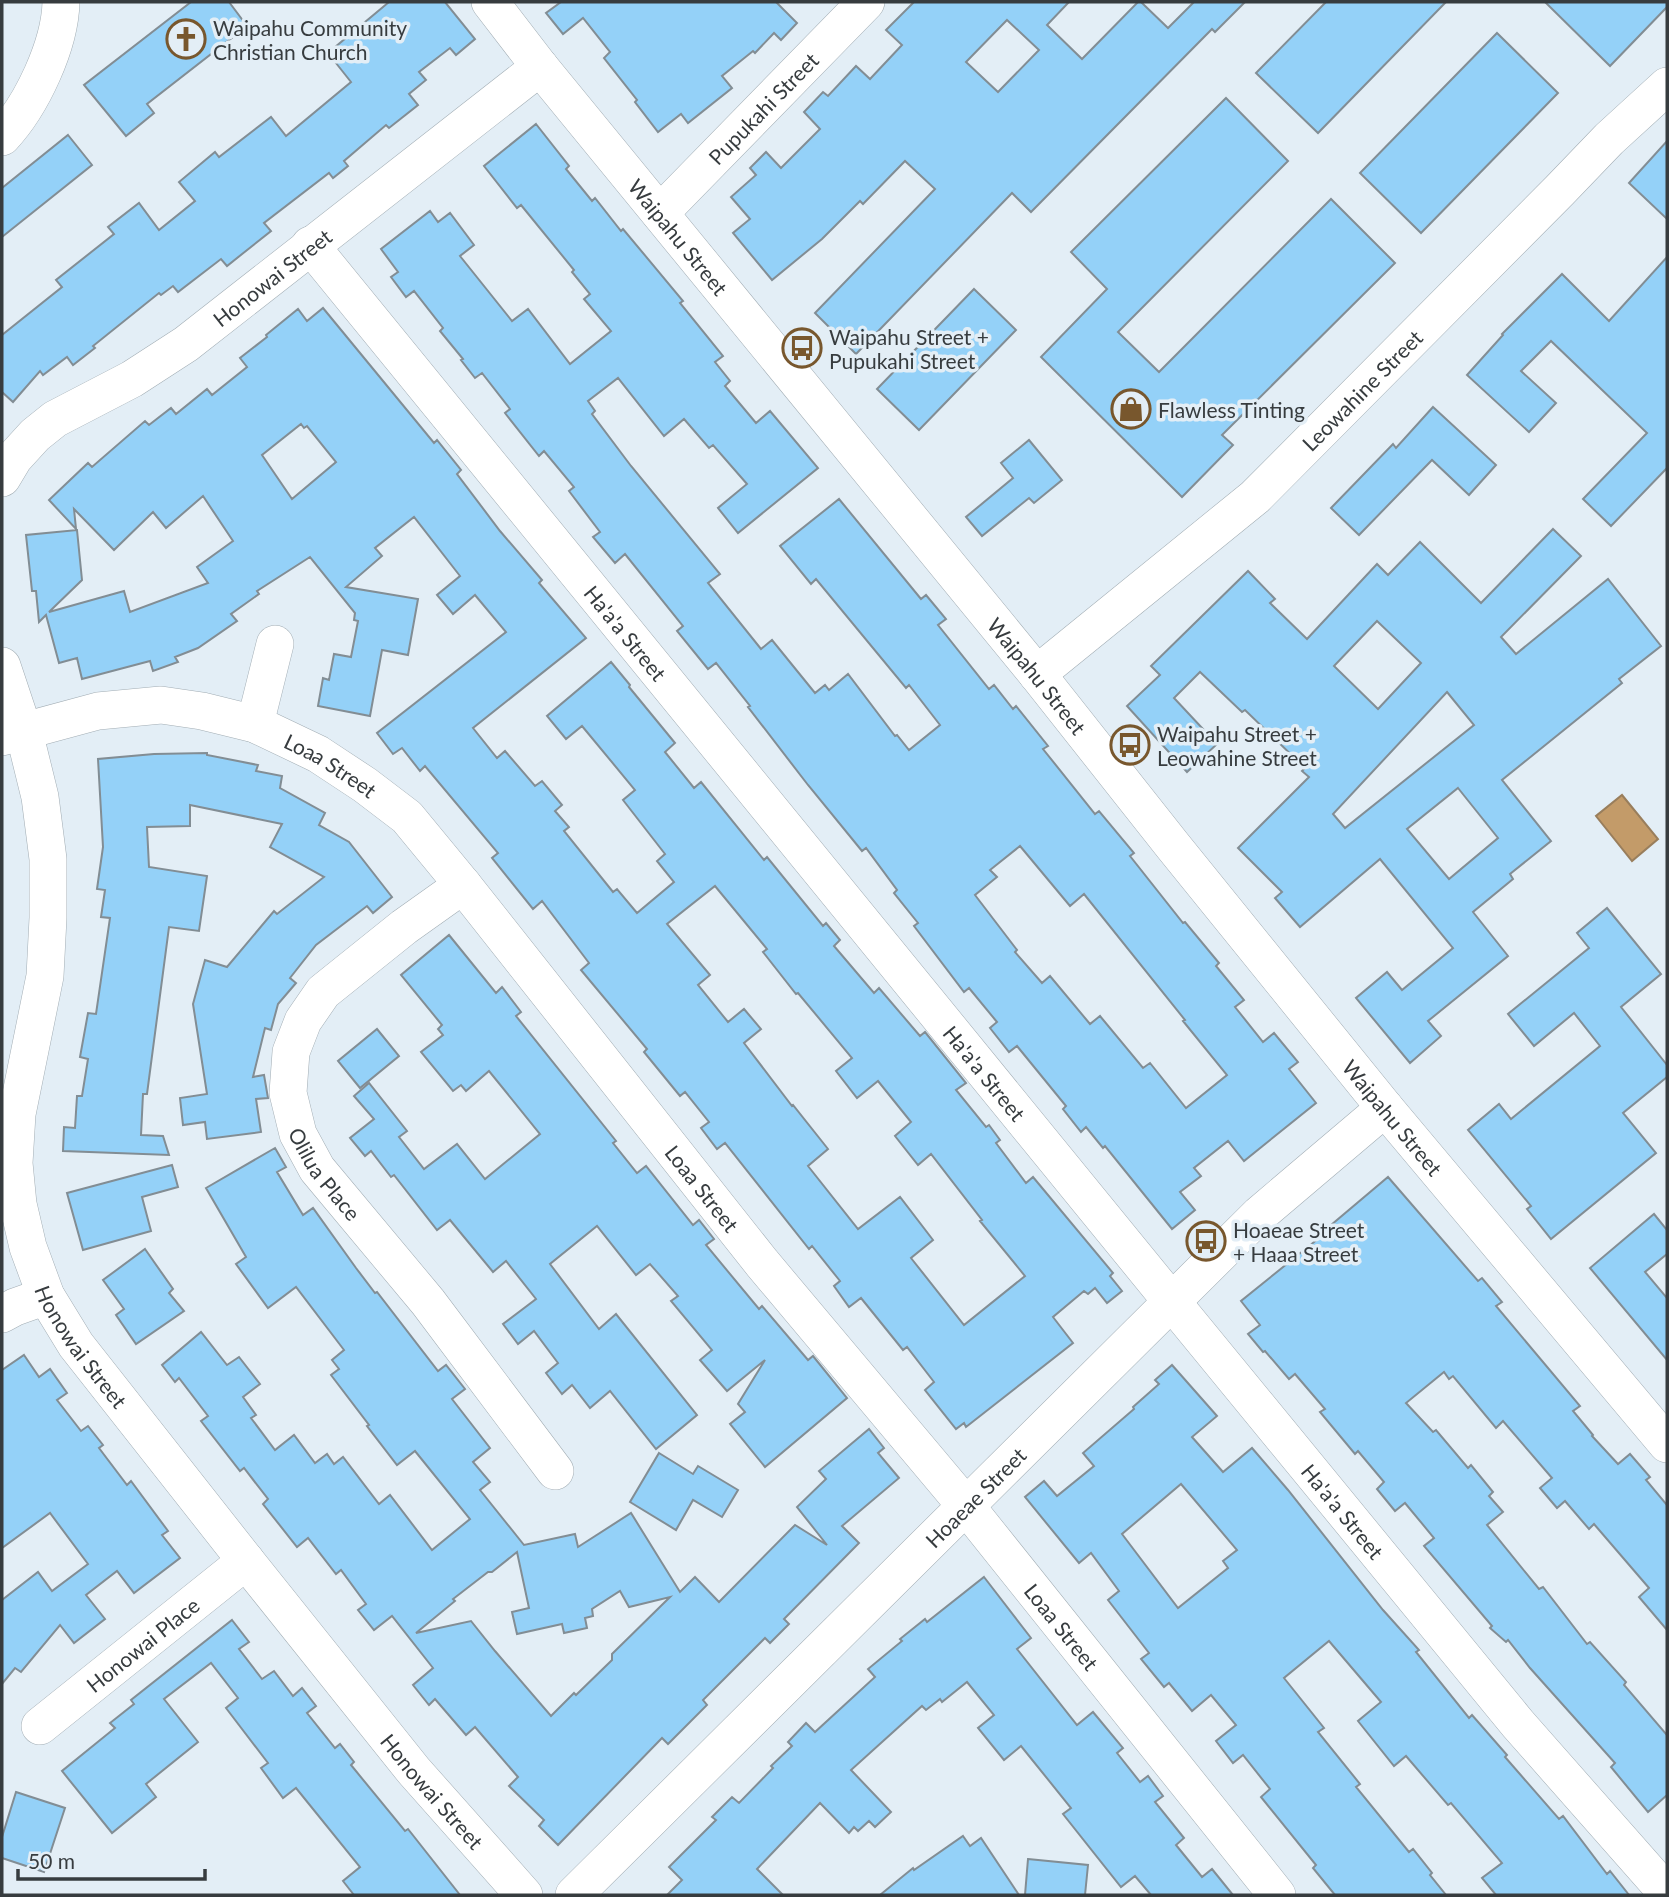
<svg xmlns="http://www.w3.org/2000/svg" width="1669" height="1897" font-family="Lato,sans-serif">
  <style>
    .water { fill: #c39b69; stroke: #997e5c; stroke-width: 2 }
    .building { fill: #94d1f8; stroke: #828d94; stroke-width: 2; fill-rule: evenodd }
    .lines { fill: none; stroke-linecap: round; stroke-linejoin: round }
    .minor-casing { stroke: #a2adb4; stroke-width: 38 }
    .minor { stroke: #fff; stroke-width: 37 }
    .labels { text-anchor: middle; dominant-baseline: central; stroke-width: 7; stroke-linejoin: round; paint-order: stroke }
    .poi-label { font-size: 21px; fill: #373c3f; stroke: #e3eef6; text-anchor: start }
    .street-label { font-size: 21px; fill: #373c3f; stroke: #e3eef6 }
  </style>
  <rect width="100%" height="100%" fill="#e3eef6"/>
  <path class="water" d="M1622 795 1658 839 1632 861 1596 816Z"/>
  <g class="building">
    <path d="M191 2H229L247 26 147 104 154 113 126 136 84 85Z"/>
    <path d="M389 2H445L475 39 456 55 450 48 419 72 426 80 409 94 418 105 389 128 386 125 344 161 348 166 333 178 329 173 264 223 271 231 227 266 221 259 178 292 173 286 161 295 159 293 93 346 95 348 73 365 67 357 43 375 40 371 13 402 2 392V335L62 287 56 280 114 234 108 227 139 203 159 230 195 201 179 182 215 152 219 157 271 117 286 136 351 82 328 53Z"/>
    <path d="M561 2H776L797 23 781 40 774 33 755 53 753 51 722 76 732 88 688 123 681 114 658 132 635 102 637 100 604 58 610 52 583 18 563 34 546 13Z"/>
    <path d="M914 2H1069L1047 25 1082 59 1138 2H1141L1168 28 1194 2H1245L1215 32 1212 29 1031 212 1012 193 856 354 815 313 935 189 905 161 863 204 860 201 822 239 772 280 733 233 750 219 731 197 756 175 750 168 766 152 781 168 820 129 804 112 823 92 828 96 856 66 870 79 902 45 886 30ZM1007 20 1039 50 998 92 966 62Z"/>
    <path d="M1326 2H1446L1318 133 1256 73Z"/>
    <path d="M1545 2H1667V7L1610 66Z"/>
    <path d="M1497 33 1558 93 1421 233 1360 173Z"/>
    <path d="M1226 98 1288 161 1118 332 1159 372 1331 199 1395 263 1222 435 1233 445 1182 497 1041 357 1107 289 1071 252Z"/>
    <path d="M536 124 569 166 566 169 592 201 595 198 621 231 623 229 683 301 680 303 723 356 715 362 730 381 725 386 756 423 770 411 818 468 738 533 718 508 747 484 713 445 709 448 684 419 664 436 618 378 588 401 595 411 592 414 631 466 720 574 708 583 761 649 772 640 815 693 825 685 829 690 848 674 895 736 897 735 909 750 940 725 909 685 906 688 816 579 811 584 780 546 839 499 921 599 926 595 946 619 938 625 989 689 994 685 1013 709 1016 706 1048 746 1043 749 1095 814 1099 811 1134 853 1130 856 1183 923 1185 922 1219 963 1216 966 1244 1000 1235 1007 1263 1042 1274 1033 1298 1062 1289 1069 1316 1103 1244 1161 1228 1141 1194 1168 1201 1176 1180 1192 1195 1210 1172 1229 1105 1146 1103 1148 1086 1127 1081 1132 1063 1109 1066 1106 1017 1046 1009 1052 990 1028 997 1022 969 988 964 992 914 926 918 923 894 893 897 890 866 848 862 851 808 785 748 707 750 706 716 663 708 669 677 631 683 626 625 554 615 563 593 537 600 532 569 491 574 487 544 451 539 456 505 413 510 409 482 373 475 378 461 360 463 359 440 331 443 328 414 291 406 297 391 277 398 272 381 249 430 211 438 222 450 213 474 245 460 256 512 321 528 309 570 364 611 331 584 299 590 294 572 272 574 270 521 205 517 208 484 166ZM1020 846 1070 906 1084 894 1185 1020 1183 1021 1227 1075 1186 1108 1150 1063 1143 1068 1100 1016 1090 1024 1050 976 1042 983 1015 952 1017 950 975 895 997 877 990 870Z"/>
    <path d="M68 135 92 165 2 237V188Z"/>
    <path d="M1667 141V219L1629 183Z"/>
    <path d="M1667 257V468L1611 526 1583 499 1647 433 1551 341 1521 371 1556 403 1529 432 1467 375 1503 335 1502 334 1562 274 1609 321Z"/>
    <path d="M974 289 1016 330 919 430 877 389Z"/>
    <path d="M323 308 434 443 437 440 461 470 457 474 500 531 542 580 539 583 586 638 473 728 497 758 505 751 535 786 542 781 562 805 555 811 569 827 564 831 613 892 617 889 637 913 674 882 657 861 665 854 623 800 635 790 582 726 566 739 547 716 611 662 630 685 629 687 675 743 665 752 694 788 701 782 764 860 767 857 823 926 826 923 840 940 834 946 874 993 879 988 920 1036 925 1032 966 1083 956 1090 986 1127 989 1125 1000 1140 996 1143 1026 1183 1033 1177 1113 1273 1110 1276 1122 1291 1107 1303 1095 1288 1088 1294 1084 1291 1053 1317 1073 1343 966 1427 964 1423 956 1429 925 1390 934 1382 907 1347 903 1350 861 1298 849 1307 834 1286 840 1281 812 1246 809 1249 725 1143 717 1149 701 1128 709 1122 685 1092 680 1096 644 1052 647 1049 581 970 589 963 542 901 533 909 492 858 498 853 425 766 420 771 402 748 393 754 377 733 506 632 475 595 453 614 437 595 460 576 414 517 375 548 382 556 346 587 418 599 408 655 382 650 370 716 318 706 323 678 329 680 334 654 351 657 358 621 354 620 355 613 310 557 257 591 259 594 231 614 237 621 198 648 175 657 178 662 153 671 150 661 82 679 77 658 59 663 46 615 39 622 36 591H32L26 535 77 530 82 580 49 612 124 591 130 612 208 583 197 567 233 541 203 496 166 528 153 512 114 550 74 509 76 529 49 500 88 463 92 467 145 421 149 425 171 408 176 414 207 389 212 395 247 367 240 358 267 337 266 335 298 309 307 321ZM301 424 304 428 307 426 336 462 292 499 262 455ZM715 886 767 949 763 952 796 994 798 993 852 1058 836 1071 857 1098 878 1081 911 1122 895 1136 918 1165 931 1154 982 1220 980 1221 1025 1276 964 1325 911 1258 933 1240 900 1197 858 1229 808 1166 828 1149 793 1105 792 1106 744 1043 761 1029 744 1009 728 1022 698 985 710 975 667 924Z"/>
    <path d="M1433 407 1496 465 1469 495 1432 460 1359 535 1331 508 1393 444 1396 448Z"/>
    <path d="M1029 440 1062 480 1034 503 1029 498 982 536 966 517 1013 478 1001 463Z"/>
    <path d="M1553 529 1581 556 1501 637 1516 654 1608 579 1661 646 1619 679 1622 683 1502 780 1551 841 1510 874 1513 879 1473 912 1508 956 1428 1021 1441 1036 1410 1063 1356 998 1387 972 1402 990 1453 948 1380 859 1300 927 1275 898 1282 892 1238 848 1309 777 1302 771 1305 768 1245 710 1242 712 1200 672 1174 698 1217 744 1187 772 1127 706 1160 675 1151 666 1248 571 1275 599 1270 603 1307 639 1377 564 1388 575 1420 542 1481 603ZM1377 621 1421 663 1378 709 1334 666ZM1447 692 1474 725 1345 828 1333 814ZM1458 788 1498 838 1449 879 1407 829Z"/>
    <path d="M207 753V755L258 765 256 771 282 776 280 788 325 813 319 825 349 842 392 897 373 913 367 906 316 945 290 978 296 983 278 1004 271 1030 265 1028 253 1077 264 1075 268 1098 256 1099 261 1132 207 1139 205 1122 183 1125 180 1098 207 1094 193 1004 205 960 227 967 274 911 277 914 324 877 270 847 282 824 190 805V826L147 827 149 867 207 876 199 931 169 927 147 1094H143L141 1135 163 1136 169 1155 63 1151 64 1127 75 1128 77 1096H82L88 1059 80 1057 88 1013 96 1014 110 918 101 917 105 890 97 889 103 847 98 759 154 754Z"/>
    <path d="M1607 908 1661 974 1621 1007 1667 1065V1077L1623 1113 1656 1153 1551 1239 1527 1209 1531 1206 1468 1130 1499 1104 1511 1119 1600 1046 1574 1013 1534 1046 1508 1014 1589 948 1577 933Z"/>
    <path d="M449 935 496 993 502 987 521 1012 516 1016 616 1141 613 1143 637 1173 646 1166 693 1225 699 1220 714 1239 706 1245 759 1309 762 1306 808 1360 813 1356 847 1398 765 1467 730 1424 745 1412 738 1404 765 1360 727 1391 700 1360 712 1350 671 1301 678 1296 650 1264 636 1275 597 1226 550 1264 599 1329 616 1314 697 1415 656 1449 610 1391 590 1408 572 1385 562 1394 546 1373 558 1363 534 1331 518 1344 503 1324 536 1299 506 1261 493 1272 450 1220 437 1230 394 1175 391 1177 371 1151 365 1156 350 1138 374 1119 354 1096 369 1083 407 1131 399 1137 424 1169 457 1144 485 1179 540 1134 489 1071 466 1091 461 1085 453 1091 421 1052 443 1035 438 1029 442 1025 401 975Z"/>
    <path d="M377 1029 399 1056 360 1088 338 1061Z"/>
    <path d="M275 1148 286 1167 277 1172 303 1215 313 1208 356 1268 375 1293 377 1292 438 1371 446 1365 465 1389 452 1399 490 1448 473 1462 490 1482 480 1490 524 1545 575 1534 578 1547 631 1513 680 1592 695 1577 719 1602 795 1525 827 1545 797 1507 826 1479 819 1471 869 1429 884 1448 878 1453 899 1478 842 1526 859 1543 784 1619 789 1624 770 1643 765 1638 703 1700 707 1705 668 1744 662 1738 558 1845 539 1826 544 1820 509 1786 518 1777 475 1727 466 1735 435 1699 429 1705 413 1685 433 1668 392 1616 374 1630 358 1610 366 1604 341 1570 336 1574 308 1538 297 1547 263 1504 268 1499 244 1468 240 1471 201 1421 208 1416 179 1378 175 1382 162 1365 201 1332 227 1365 239 1357 260 1384 243 1397 256 1415 251 1418 275 1450 294 1435 315 1463 327 1454 334 1464 343 1457 379 1504 390 1495 432 1550 470 1519 415 1451 397 1465 367 1426 369 1425 331 1375 339 1369 332 1360 344 1350 296 1287 268 1308 236 1264 246 1257 206 1188ZM517 1552 529 1608 512 1612 517 1634 562 1624 564 1633 587 1628 585 1618 593 1616 592 1609 620 1591 629 1607 670 1597 612 1654V1660L576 1695 574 1693 551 1716 495 1651 471 1621 416 1633 455 1601 453 1599 488 1572H492Z"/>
    <path d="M172 1165 178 1187 142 1197 151 1231 83 1250 67 1193Z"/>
    <path d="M1388 1177 1478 1281 1482 1278 1502 1302 1496 1306 1580 1406 1573 1411 1593 1435 1592 1436 1618 1464 1630 1454 1650 1477 1646 1480 1667 1505V1630L1639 1597 1649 1588 1594 1524 1589 1529 1565 1501 1557 1508 1540 1488 1552 1478 1503 1421 1496 1428 1453 1376 1449 1379 1444 1372 1406 1403 1433 1432 1436 1430 1468 1468 1471 1465 1493 1492 1489 1496 1503 1512 1487 1525 1539 1589 1543 1587 1587 1644 1590 1642 1626 1682 1624 1685 1667 1735V1795L1648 1812 1611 1767 1615 1763 1530 1668 1508 1640 1506 1642 1490 1628 1492 1626 1424 1546 1434 1538 1405 1503 1395 1511 1377 1489 1384 1482 1358 1451 1355 1454 1320 1412 1325 1409 1295 1374 1289 1379 1265 1351 1263 1352 1248 1334 1260 1325 1241 1301 1319 1238 1318 1236Z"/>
    <path d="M1654 1214 1667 1230V1254L1645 1272 1667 1298V1360L1590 1268Z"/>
    <path d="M145 1249 173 1289 169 1293 184 1311 136 1344 116 1315 124 1309 103 1280Z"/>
    <path d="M24 1355 39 1377 50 1369 67 1393 57 1400 81 1431 88 1426 103 1445 99 1448 127 1485 131 1481 168 1531 162 1535 180 1558 134 1593 117 1571 86 1595 105 1619 74 1643 60 1625 21 1672 15 1668 2 1684V1600L38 1572 52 1591 88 1564 50 1513 2 1548V1370Z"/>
    <path d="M1172 1365 1217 1416 1192 1437 1223 1472 1252 1448 1288 1490 1383 1610 1419 1650 1416 1652 1469 1718 1472 1715 1507 1755 1505 1757 1559 1819 1563 1816 1607 1874 1610 1871 1629 1895H1496L1482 1878 1502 1863 1451 1803 1448 1805 1406 1756 1394 1766 1358 1721 1381 1702 1329 1641 1284 1678 1324 1728 1318 1732 1360 1784 1356 1787 1409 1852 1413 1849 1432 1873 1430 1875 1446 1895H1335L1313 1868 1316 1865 1261 1797 1270 1789 1243 1755 1233 1763 1216 1741 1236 1725 1211 1695 1192 1711 1169 1683 1164 1687 1141 1659 1149 1653 1108 1600 1119 1591 1091 1553 1079 1563 1025 1497 1044 1481 1057 1496 1094 1466 1083 1453 1134 1409 1133 1407 1159 1384 1155 1380ZM1181 1484 1237 1550 1223 1561 1228 1568 1178 1608 1122 1534Z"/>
    <path d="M659 1453 693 1474 698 1466 738 1490 722 1517 693 1500 676 1530 630 1502Z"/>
    <path d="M984 1577 1031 1638 1017 1649 1077 1725 1093 1712 1123 1748 1117 1753 1140 1782 1148 1776 1163 1796 1155 1802 1184 1838 1176 1845 1202 1877 1212 1869 1233 1895H1151L1135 1876 1121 1887 1063 1814 1071 1808 1021 1746 1004 1760 978 1728 994 1715 967 1682 942 1702 940 1699 926 1710 922 1706 851 1770 891 1812 875 1827 869 1821 858 1831 854 1827 849 1833 820 1803 757 1869 783 1895H667L682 1880 669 1867 716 1820 712 1817 732 1797 739 1803 773 1768 771 1766 792 1746 788 1742 806 1723 815 1732 875 1677 868 1669 902 1641 900 1639 925 1619 927 1622Z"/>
    <path d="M232 1620 249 1642 239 1649 262 1679 274 1671 293 1696 302 1688 316 1706 307 1713 335 1748 340 1744 354 1762 351 1765 405 1831 408 1829 460 1895H354L343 1881 360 1867 296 1788 283 1798 261 1768 268 1763 226 1708 238 1698 211 1663 164 1699 198 1742 146 1784 156 1797 112 1833 62 1771 115 1728 110 1723 134 1704 131 1700Z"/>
    <path d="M16 1792 65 1808 44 1872 2 1858V1837Z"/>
    <path d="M963 1836 970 1846 981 1838 1019 1895H880L913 1868 914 1870Z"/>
    <path d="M1028 1859 1088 1865 1085 1895H1025Z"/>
  </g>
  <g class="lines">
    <g class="minor-casing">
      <g id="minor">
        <path id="s1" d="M490 2 540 67 1037 674 1173 846 1385 1108 1667 1444"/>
        <path d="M2 137C32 105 60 45 61 2"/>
        <path id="s2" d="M660 213 866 2"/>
        <path id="s3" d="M310 245 1172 1302 1518 1724 1667 1893"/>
        <path id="s4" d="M2 478 14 458 35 435 55 419 132 379 186 344 540 67"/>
        <path id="s5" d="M2 666 24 732 40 797 48 859V918L45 976 17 1114 14 1163 18 1204 28 1247 46 1296 76 1345 246 1561 414 1771 524 1895"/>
        <path id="s6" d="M1037 674 1255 497 1560 190 1609 139 1667 86"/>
        <path d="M255 724 275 644"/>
        <path id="s7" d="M2 737 98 711 161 705 202 711 255 724 318 754 365 785 407 817 463 885 762 1263 966 1506 1277 1895"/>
        <path id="s8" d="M463 885 404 927 323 992 303 1021 291 1052 288 1093 298 1134 317 1169 428 1302 555 1471"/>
        <path d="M2 1314 15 1307 46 1296"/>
        <path id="s9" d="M40 1726 246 1561"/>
        <path id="s10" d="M574 1895 1260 1214 1385 1108"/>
      </g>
    </g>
    <use href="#minor" class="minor"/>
  </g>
  <defs>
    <g id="church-ring" transform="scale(2.0125)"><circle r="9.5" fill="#e3eef6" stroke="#78572d" stroke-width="1.5"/><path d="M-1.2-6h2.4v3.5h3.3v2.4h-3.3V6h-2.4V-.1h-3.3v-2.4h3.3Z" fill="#78572d"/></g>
    <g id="bus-ring" transform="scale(2.0125)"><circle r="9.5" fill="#e3eef6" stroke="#78572d" stroke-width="1.5"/><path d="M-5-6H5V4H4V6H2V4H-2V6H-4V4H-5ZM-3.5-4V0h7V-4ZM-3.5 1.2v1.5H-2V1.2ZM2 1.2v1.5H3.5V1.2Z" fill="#78572d"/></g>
    <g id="shop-ring" transform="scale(2.0125)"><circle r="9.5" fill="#e3eef6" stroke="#78572d" stroke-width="1.5"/><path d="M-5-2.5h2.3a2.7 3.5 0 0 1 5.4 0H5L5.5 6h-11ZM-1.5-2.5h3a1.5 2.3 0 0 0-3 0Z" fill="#78572d"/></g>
  </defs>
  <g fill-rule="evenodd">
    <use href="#church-ring" x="186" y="39"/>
    <use href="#bus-ring" x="802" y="348"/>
    <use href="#shop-ring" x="1131" y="409"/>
    <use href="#bus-ring" x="1130" y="745"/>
    <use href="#bus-ring" x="1206" y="1241"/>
  </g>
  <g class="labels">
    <g class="poi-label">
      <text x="213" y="27">Waipahu Community<tspan x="213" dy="24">Christian Church</tspan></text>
      <text x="829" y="336">Waipahu Street +<tspan x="829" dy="24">Pupukahi Street</tspan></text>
      <text x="1158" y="409">Flawless Tinting</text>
      <text x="1157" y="733">Waipahu Street +<tspan x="1157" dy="24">Leowahine Street</tspan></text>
      <text x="1233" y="1229">Hoaeae Street<tspan x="1233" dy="24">+ Haaa Street</tspan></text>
    </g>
    <g class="street-label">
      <text stroke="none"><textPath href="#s2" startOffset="147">Pupukahi Street</textPath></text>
      <text stroke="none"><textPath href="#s1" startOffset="301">Waipahu Street</textPath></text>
      <text stroke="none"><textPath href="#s4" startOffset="340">Honowai Street</textPath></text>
      <text stroke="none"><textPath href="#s6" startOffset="432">Leowahine Street</textPath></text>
      <text stroke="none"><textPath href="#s3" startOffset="500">Ha'a'a Street</textPath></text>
      <text stroke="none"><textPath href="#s1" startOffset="868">Waipahu Street</textPath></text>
      <text stroke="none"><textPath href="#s7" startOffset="345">Loaa Street</textPath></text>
      <text stroke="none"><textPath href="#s3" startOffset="1068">Ha'a'a Street</textPath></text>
      <text stroke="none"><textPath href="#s1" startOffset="1435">Waipahu Street</textPath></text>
      <text stroke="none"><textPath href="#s8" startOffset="376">Olilua Place</textPath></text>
      <text stroke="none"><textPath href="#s7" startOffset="912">Loaa Street</textPath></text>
      <text stroke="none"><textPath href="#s5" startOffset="705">Honowai Street</textPath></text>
      <text stroke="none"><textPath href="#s10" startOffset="565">Hoaeae Street</textPath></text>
      <text stroke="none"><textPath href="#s3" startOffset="1634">Ha'a'a Street</textPath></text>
      <text stroke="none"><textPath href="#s7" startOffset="1479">Loaa Street</textPath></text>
      <text stroke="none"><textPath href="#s9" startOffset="131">Honowai Place</textPath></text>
      <text stroke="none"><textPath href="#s5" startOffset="1272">Honowai Street</textPath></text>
    </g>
  </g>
  <rect width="1669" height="1897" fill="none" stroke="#373c3f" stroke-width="7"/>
  <path d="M18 1869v10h187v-10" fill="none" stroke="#373c3f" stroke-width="3.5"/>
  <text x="28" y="1869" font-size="21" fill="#373c3f" stroke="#e3eef6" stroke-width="5" paint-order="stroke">50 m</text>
</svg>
